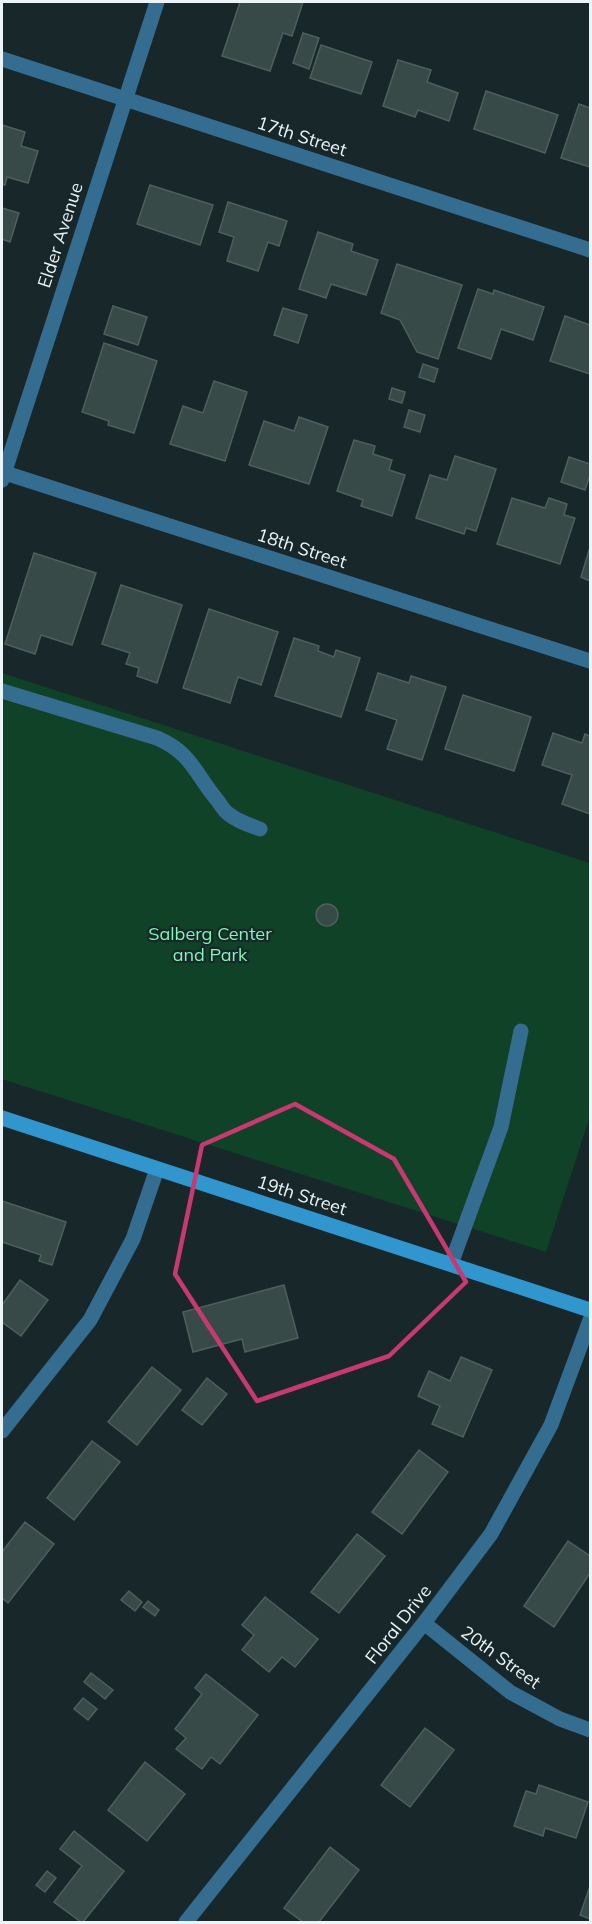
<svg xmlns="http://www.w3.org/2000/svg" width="592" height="1924" font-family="Mulish,sans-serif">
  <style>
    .green { fill: #104228 }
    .building { fill: #384a47; stroke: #4e5f5c; stroke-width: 1.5 }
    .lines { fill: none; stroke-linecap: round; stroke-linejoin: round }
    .lane { stroke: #346d8f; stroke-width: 15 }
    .street { stroke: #346d8f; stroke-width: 15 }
    .secondary { stroke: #3196cd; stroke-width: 15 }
    .marked { fill: none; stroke: #c83972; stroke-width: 4.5; stroke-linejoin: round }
    .labels { text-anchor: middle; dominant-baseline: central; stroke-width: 4.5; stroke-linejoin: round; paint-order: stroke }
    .street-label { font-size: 18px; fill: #ebf5f7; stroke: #17272a }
    .park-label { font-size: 18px; fill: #7ef9b3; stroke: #17272a }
  </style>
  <rect width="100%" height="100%" fill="#17272a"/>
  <path class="green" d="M2 673 590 863V1116L546 1252 2 1079Z"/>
  <g class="building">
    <path d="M240 2H303L292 36 283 33 270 71 222 56Z"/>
    <path d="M303 33 319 38 309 69 293 63Z"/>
    <path d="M321 45 372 62 361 94 310 78Z"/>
    <path d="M398 60 431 70 427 82 458 93 449 121 418 110 415 117 383 106Z"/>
    <path d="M486 91 558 115 545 153 474 129Z"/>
    <path d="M579 104 590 108V167L561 158Z"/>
    <path d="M2 125 25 132 21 146 38 151 28 183 7 177 5 185 2 184Z"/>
    <path d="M150 185 213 205 200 245 137 224Z"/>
    <path d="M228 202 287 221 279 246 268 242 258 271 227 261 234 237 219 232Z"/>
    <path d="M2 208 19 213 10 242 2 239Z"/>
    <path d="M318 232 353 244 351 251 378 260 366 295 331 284 326 298 299 289Z"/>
    <path d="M397 264 462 285 438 359 417 352 400 320 381 313Z"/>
    <path d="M478 289 493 294 494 290 544 307 533 340 501 329 491 359 458 348Z"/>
    <path d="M113 306 147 317 138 345 104 334Z"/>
    <path d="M283 308 307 315 298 343 274 335Z"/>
    <path d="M565 316 590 325V374L550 361Z"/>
    <path d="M104 343 157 361 134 433 108 425 109 421 82 412Z"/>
    <path d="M423 364 438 369 434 382 419 377Z"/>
    <path d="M214 381 247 392 225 461 170 444 183 406 203 413Z"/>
    <path d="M392 388 405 392 402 403 389 399Z"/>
    <path d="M409 410 425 415 420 432 404 427Z"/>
    <path d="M299 417 328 427 309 484 249 465 264 421 294 431Z"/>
    <path d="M354 440 375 446 373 454 392 460 389 470 405 475 392 516 361 506 363 500 337 491Z"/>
    <path d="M455 456 496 469 476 531 466 528 464 534 416 518 430 475 447 480Z"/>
    <path d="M569 457 590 464V475L585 490 561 482Z"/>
    <path d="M512 498 545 508 549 498 567 504 564 515 575 518 560 564 497 544Z"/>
    <path d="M590 547V581L581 577Z"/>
    <path d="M34 553 96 573 72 645 41 635 35 654 5 644Z"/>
    <path d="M121 585 182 605 157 683 137 676 139 668 126 664 130 653 102 644Z"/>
    <path d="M209 609 278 632 261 685 238 677 230 703 183 688Z"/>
    <path d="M294 638 319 646 318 651 334 657 336 650 360 658 341 717 275 696Z"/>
    <path d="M378 673 409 683 411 676 446 687 422 760 387 749 397 720 366 710Z"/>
    <path d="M463 695 531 717 514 771 445 749Z"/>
    <path d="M553 733 582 743 585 734 590 736V814L562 804 572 775 542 765Z"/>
    <circle cx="327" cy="915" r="11"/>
    <path d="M2 1201 66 1222 52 1265 39 1261 41 1255 2 1242Z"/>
    <path d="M20 1280 48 1300 21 1336 2 1322V1305Z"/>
    <path d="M284 1285 298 1338 245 1352 242 1339 193 1352 183 1312Z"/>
    <path d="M461 1357 492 1370 463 1437 432 1424 440 1406 418 1396 429 1371 450 1381Z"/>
    <path d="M152 1367 181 1390 137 1445 108 1422Z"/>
    <path d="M207 1378 227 1394 202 1425 182 1410Z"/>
    <path d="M92 1441 120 1462 74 1520 47 1498Z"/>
    <path d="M419 1450 448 1472 402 1534 372 1512Z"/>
    <path d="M25 1522 54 1544 8 1603 2 1598V1552Z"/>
    <path d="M357 1534 385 1556 339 1613 311 1592Z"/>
    <path d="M568 1541 590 1556V1573L554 1627 524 1606Z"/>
    <path d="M129 1591 142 1602 135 1611 121 1600Z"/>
    <path d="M265 1597 318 1639 295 1667 282 1657 269 1672 242 1650 254 1635 242 1625Z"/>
    <path d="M148 1601 159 1610 155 1616 143 1607Z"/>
    <path d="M91 1673 113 1690 105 1699 84 1682Z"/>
    <path d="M206 1674 258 1715 220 1764 211 1757 202 1769 176 1749 186 1738 175 1729 202 1694 195 1688Z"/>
    <path d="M83 1698 97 1709 88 1720 74 1709Z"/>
    <path d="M425 1728 454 1750 410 1807 381 1785Z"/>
    <path d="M145 1762 185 1794 147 1841 108 1810Z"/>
    <path d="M539 1785 588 1802 576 1838 545 1828 543 1836 514 1826 526 1791 536 1794Z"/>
    <path d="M74 1831 124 1871 83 1922H81L54 1902 82 1866 60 1849Z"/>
    <path d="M330 1847 359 1870 319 1922H303L284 1908Z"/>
    <path d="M47 1871 56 1878 45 1892 36 1885Z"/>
    <path d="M590 1886V1919L580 1915Z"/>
  </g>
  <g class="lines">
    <g class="lane">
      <path d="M2 691 157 738C192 753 195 774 218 801 221 806 225 812 230 815 239 822 249 825 260 829"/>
      <path d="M451 1264 501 1127 521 1031"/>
    </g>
    <g class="street">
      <path d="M2 59 590 250"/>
      <path d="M2 472 590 661"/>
      <path d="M2 480 157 2"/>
      <path d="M2 1431 90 1320 133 1239 157 1169"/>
      <path d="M424 1623 510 1692 560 1719 590 1730"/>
      <path d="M186 1922 424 1623 491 1534 551 1425 590 1320"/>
    </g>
    <path class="secondary" d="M2 1118 590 1310"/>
  </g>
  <path class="marked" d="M295 1104 394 1159 466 1282 389 1356 257 1401 175 1274 202 1145Z"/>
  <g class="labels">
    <g class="street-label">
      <text transform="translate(302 136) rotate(18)">17th Street</text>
      <text transform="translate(60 235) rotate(-72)">Elder Avenue</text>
      <text transform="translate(302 548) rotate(18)">18th Street</text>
      <text transform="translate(302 1195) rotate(18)">19th Street</text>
      <text transform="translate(398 1624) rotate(-52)">Floral Drive</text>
      <text transform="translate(501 1657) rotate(36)">20th Street</text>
    </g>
    <g class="park-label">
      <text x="210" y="933">Salberg Center<tspan x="210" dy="21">and Park</tspan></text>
    </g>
  </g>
  <rect width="592" height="1924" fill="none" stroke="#ebf5f7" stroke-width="6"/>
</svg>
